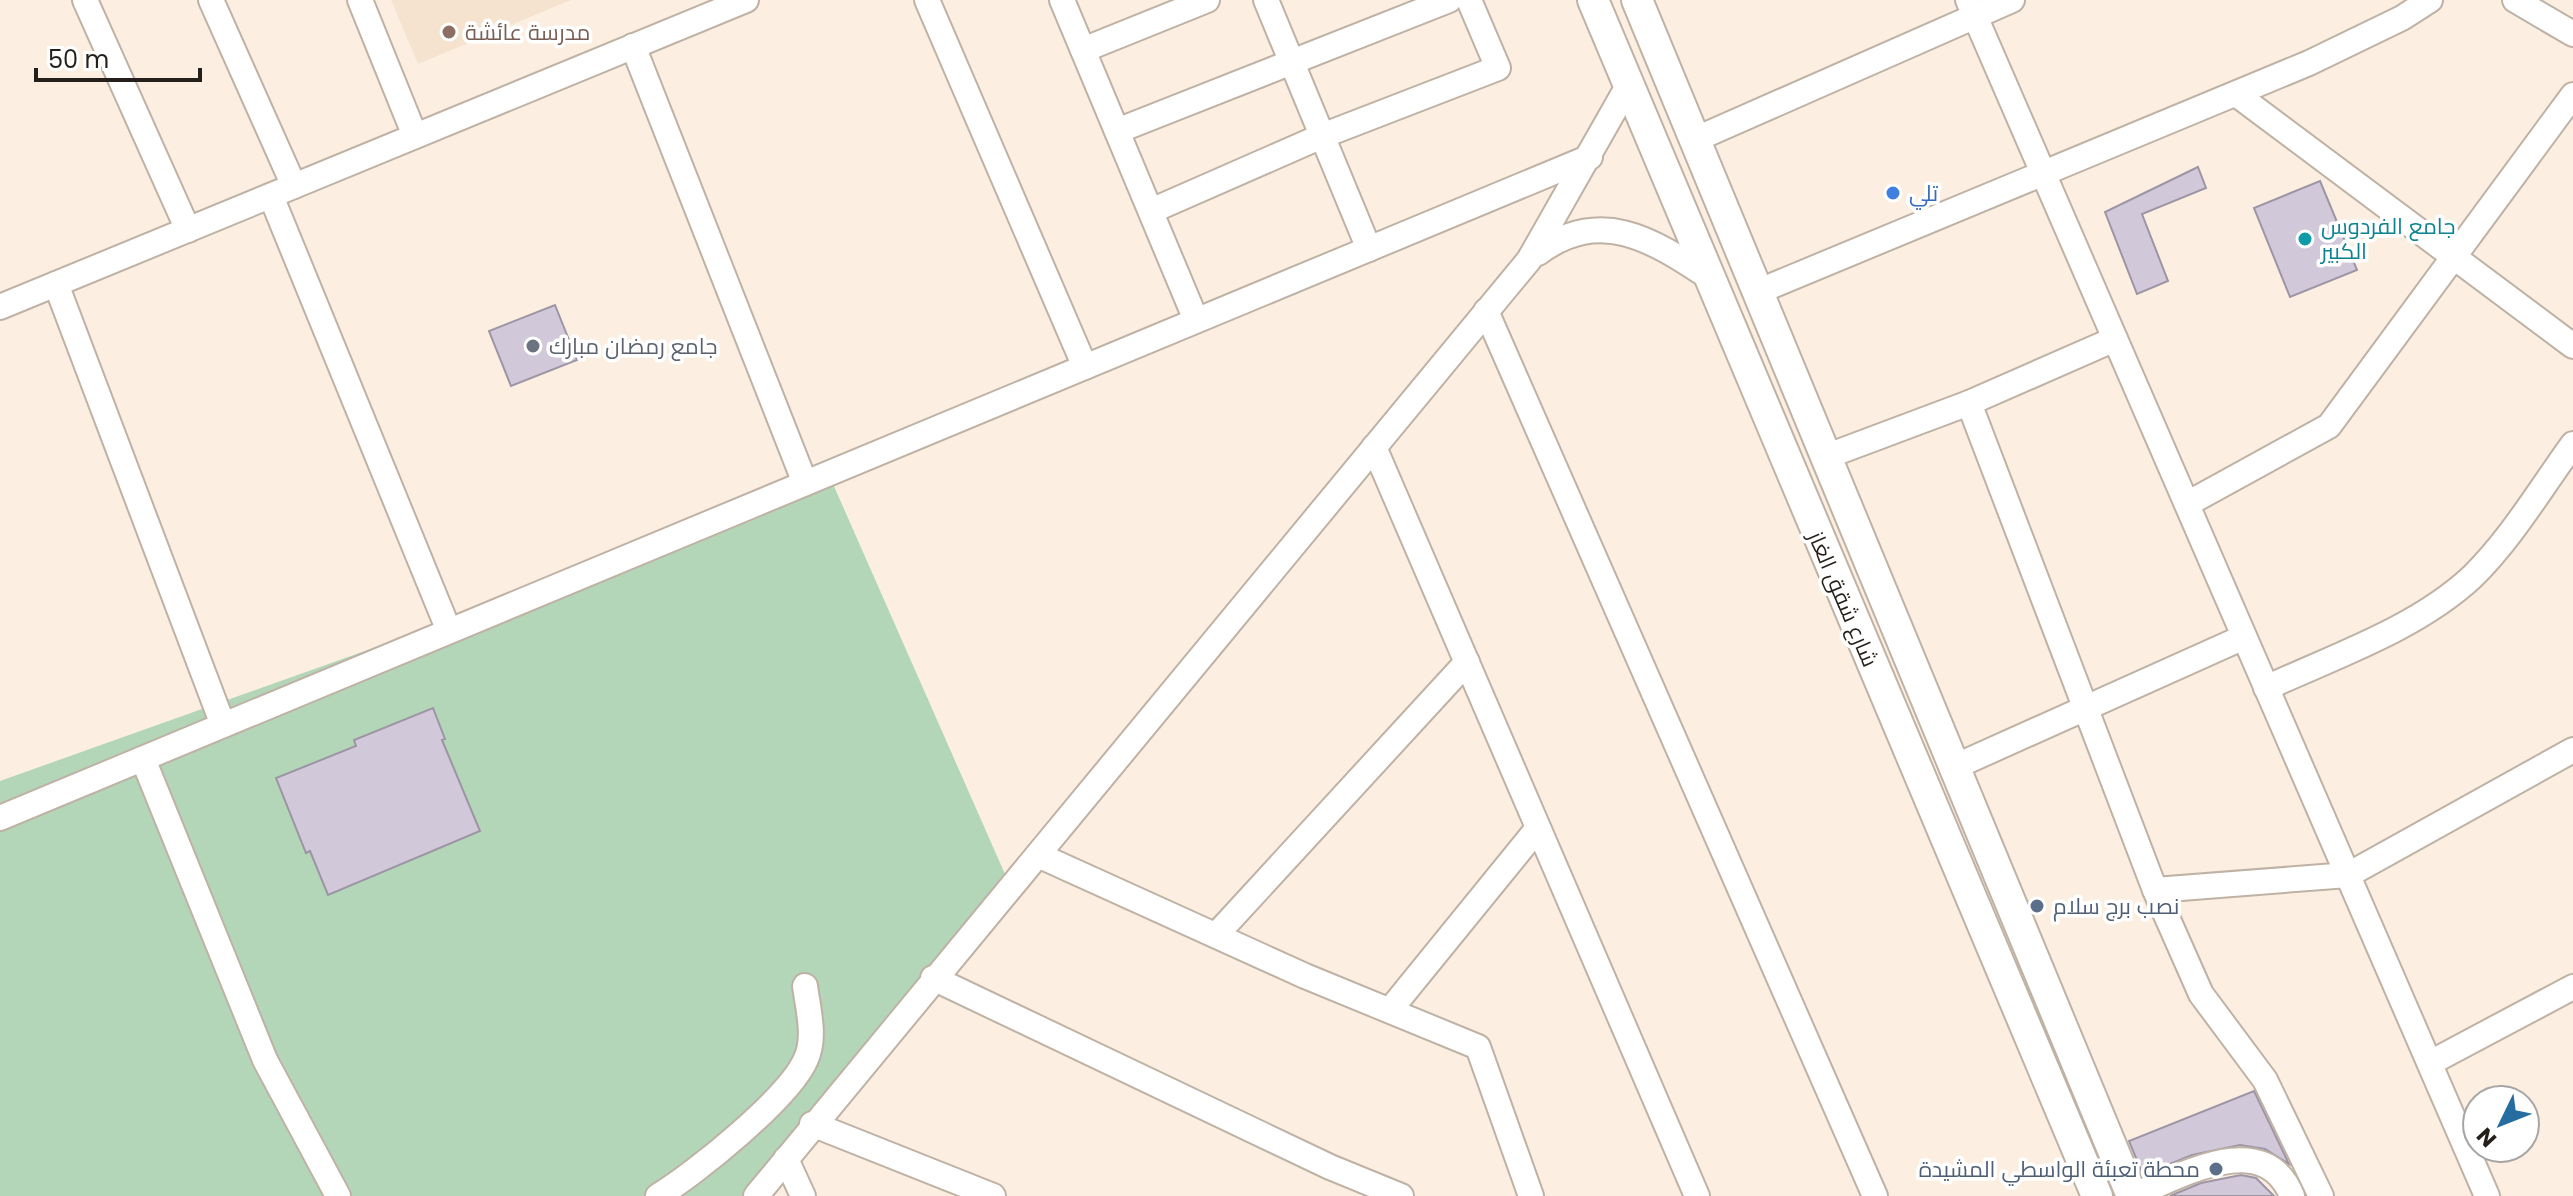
<svg xmlns="http://www.w3.org/2000/svg" width="2573" height="1196" font-family="Poppins,Cairo,sans-serif">
  <style>
    .built { fill: #f5e3cf }
    .green { fill: #b3d6b8 }
    .building { fill: #d1c9d9; stroke: #9d95a4; stroke-width: 2 }
    .lines { fill: none; stroke-linecap: round; stroke-linejoin: round }
    .minor-casing { stroke: #bfb2a5; stroke-width: 28 }
    .major-casing { stroke: #bfb2a5; stroke-width: 34 }
    .minor { stroke: #fff; stroke-width: 24 }
    .major { stroke: #fff; stroke-width: 30 }
    .education-dot { fill: #8d6e63; stroke: #fff; stroke-width: 3 }
    .shop-dot { fill: #3f7fe0; stroke: #fff; stroke-width: 3 }
    .culture-dot { fill: #0f9aa8; stroke: #fff; stroke-width: 3 }
    .worship-dot { fill: #6b7280; stroke: #fff; stroke-width: 3 }
    .service-dot { fill: #5c6f8a; stroke: #fff; stroke-width: 3 }
    .labels { text-anchor: middle; dominant-baseline: central; stroke-width: 7; stroke-linejoin: round; paint-order: stroke }
    .education-label { font-size: 22px; fill: #785e54; stroke: #fff; text-anchor: start }
    .shop-label { font-size: 22px; fill: #366cbe; stroke: #fff; text-anchor: start }
    .culture-label { font-size: 22px; fill: #0d838f; stroke: #fff; text-anchor: start }
    .worship-label { font-size: 22px; fill: #5b616d; stroke: #fff; text-anchor: start }
    .street-label { font-size: 22px; fill: #241f1a; stroke: #fff }
    .service-label { font-size: 22px; fill: #4e5e75; stroke: #fff; text-anchor: start }
  </style>
  <rect width="100%" height="100%" fill="#fcefe1"/>
  <path class="built" d="M391 0H571L418 64Z"/>
  <path class="green" d="M833 484 1016 899 774 1196H0V781Z"/>
  <g class="building">
    <path d="M2198 167 2206 188 2142 214 2168 281 2137 294 2105 212Z"/>
    <path d="M2320 181 2357 270 2290 297 2254 208Z"/>
    <path d="M555 305 577 360 511 386 489 331Z"/>
    <path d="M433 708 445 739 442 740 480 831 328 895 310 851 306 853 276 778 356 746 354 740Z"/>
    <path d="M2254 1091 2289 1164 2265 1149 2240 1145 2192 1155 2143 1175 2129 1141Z"/>
    <path d="M2241 1175 2256 1178 2274 1196H2170L2201 1183Z"/>
  </g>
  <g class="lines">
    <g class="minor-casing">
      <g id="minor">
        <path d="M85 0 188 230"/>
        <path d="M211 0 294 186"/>
        <path d="M360 0 415 136"/>
        <path d="M927 0 1085 367"/>
        <path d="M1062 0 1196 320"/>
        <path d="M1266 0 1369 249"/>
        <path d="M1968 0 2487 1196"/>
        <path d="M2515 0 2573 34"/>
        <path d="M633 46 805 483"/>
        <path d="M1083 50 1207 0"/>
        <path d="M2236 94 2573 346"/>
        <path d="M1117 131 1449 0"/>
        <path d="M1694 140 2012 0"/>
        <path d="M271 196 449 631"/>
        <path d="M1151 211 1322 136 1498 68 1469 0"/>
        <path d="M1538 253C1600 207 1651 239 1707 276"/>
        <path d="M56 284 223 725"/>
        <path d="M1757 292 2309 63 2402 18 2430 0"/>
        <path d="M0 307 746 0"/>
        <path d="M1486 311 1875 1196"/>
        <path d="M1969 403 2155 890 2348 875 2573 750"/>
        <path d="M1374 447 1697 1196"/>
        <path d="M1825 457 1969 403 2115 339"/>
        <path d="M2187 504 2329 426 2573 95"/>
        <path d="M2266 688C2335 656 2416 629 2472 577 2511 539 2541 488 2573 444"/>
        <path d="M143 759 265 1060 338 1196"/>
        <path d="M1952 768 2244 637"/>
        <path d="M0 818 1590 157"/>
        <path d="M1038 855 1305 976 1478 1047 1531 1196"/>
        <path d="M2155 890 2201 994 2265 1080 2321 1196"/>
        <path d="M1217 934 1467 662"/>
        <path d="M933 978 1330 1167 1401 1196"/>
        <path d="M1390 1010 1538 828"/>
        <path d="M2430 1063 2573 987"/>
        <path d="M812 1124 993 1196"/>
        <path d="M786 1159 803 1196"/>
        <path d="M658 1196C695 1174 790 1097 806 1059 816 1037 808 1009 805 986"/>
        <path d="M756 1196 1529 260 1628 86"/>
        <path d="M2132 1196C2179 1177 2264 1126 2292 1196"/>
      </g>
    </g>
    <g class="major-casing">
      <g id="major">
        <path d="M1593 0 2097 1196"/>
        <path d="M1637 0 2132 1196"/>
      </g>
    </g>
    <use href="#minor" class="minor"/>
    <use href="#major" class="major"/>
  </g>
  <circle class="education-dot" cx="449" cy="32" r="8"/>
  <circle class="shop-dot" cx="1893" cy="193" r="8"/>
  <circle class="culture-dot" cx="2305" cy="239" r="8"/>
  <circle class="worship-dot" cx="533" cy="346" r="8"/>
  <g class="service-dot">
    <circle cx="2037" cy="906" r="8"/>
    <circle cx="2216" cy="1169" r="8"/>
  </g>
  <g class="labels">
    <g class="education-label">
      <text x="465" y="32">مدرسة عائشة</text>
    </g>
    <g class="shop-label">
      <text x="1909" y="193">تلي</text>
    </g>
    <g class="culture-label">
      <text x="2321" y="226">جامع الفردوس<tspan x="2321" dy="25">الكبير</tspan></text>
    </g>
    <g class="worship-label">
      <text x="549" y="346">جامع رمضان مبارك</text>
    </g>
    <g class="street-label">
      <text transform="translate(1843 599) rotate(67)">شارع شقق الغاز</text>
    </g>
    <g class="service-label">
      <text x="2053" y="906">نصب برج سلام</text>
      <text x="2200" y="1169" text-anchor="end">محطة تعبئة الواسطي المشيدة</text>
    </g>
  </g>
  <g transform="translate(2501 1124) rotate(227)"><circle r="38" fill="#ffffff" stroke="#a7a5a3" stroke-width="2"/>
  <path d="M0-6L14 30L0 20L-14 30Z" fill="#256da1"/>
  <text y="-12" font-size="22" font-weight="bold" text-anchor="middle" fill="#241f1a">N</text>
  </g>
  <path d="M36 68v12h164v-12" fill="none" stroke="#241f1a" stroke-width="4"/>
  <text x="48" y="68" font-size="24" fill="#241f1a" stroke="#ffffff" stroke-width="6" paint-order="stroke">50 m</text>
</svg>
